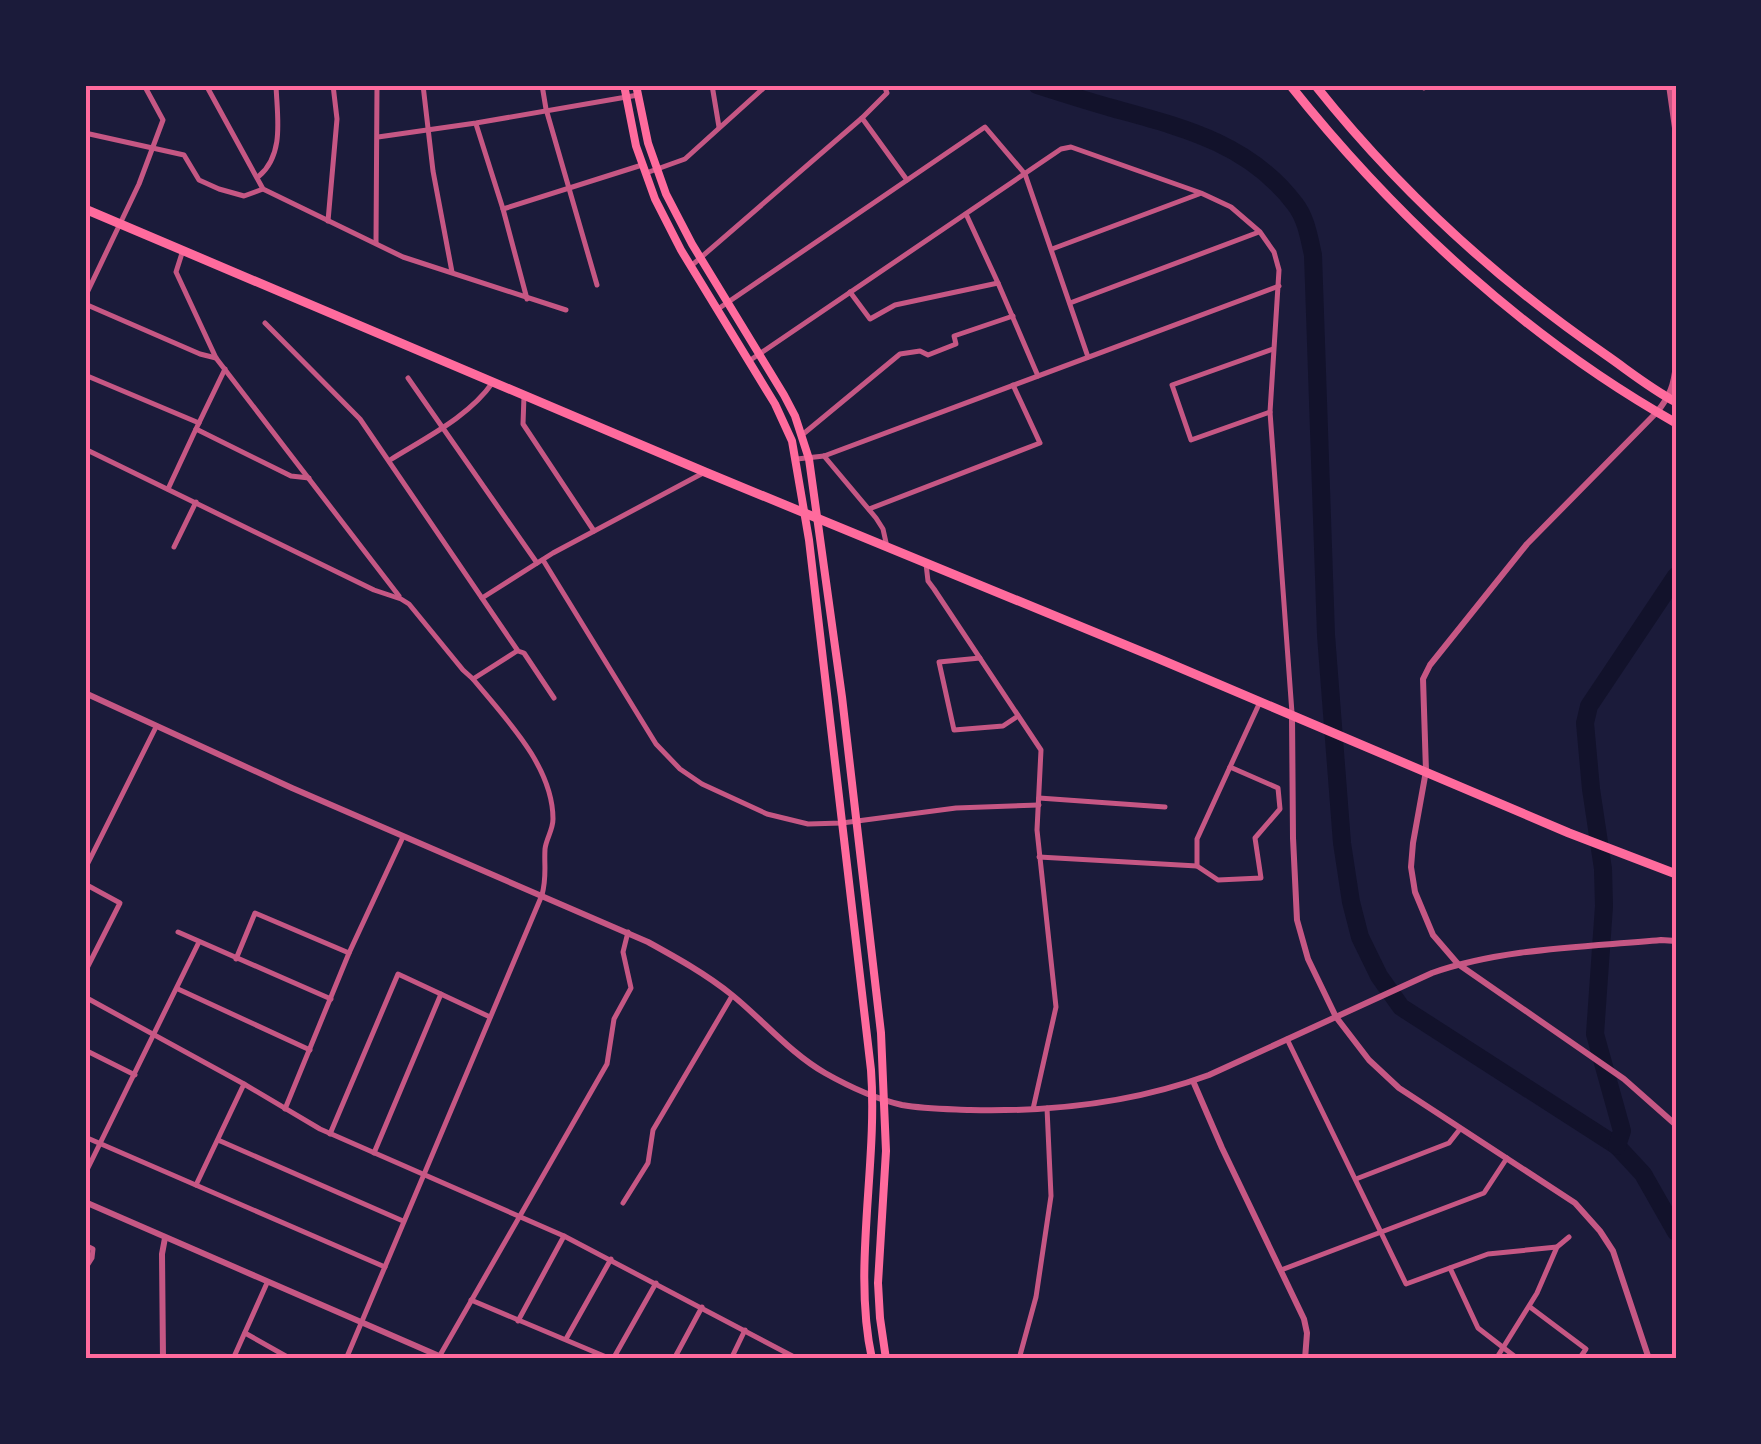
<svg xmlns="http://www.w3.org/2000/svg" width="1761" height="1444" font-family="Raleway,sans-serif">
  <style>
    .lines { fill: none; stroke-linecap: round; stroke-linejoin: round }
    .river { stroke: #12122b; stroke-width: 18 }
    .minor { stroke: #c65784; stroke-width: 5 }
    .tertiary { stroke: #c65784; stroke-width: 6 }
    .secondary { stroke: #ff6b9d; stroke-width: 8 }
    .primary { stroke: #ff6b9d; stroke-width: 9 }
    .trunk { stroke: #ff6b9d; stroke-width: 9 }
    .neatline { fill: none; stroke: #ff6b9d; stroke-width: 4 }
  </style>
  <rect width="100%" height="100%" fill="#1b1b3a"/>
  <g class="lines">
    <g class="river">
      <path d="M1037 85C1062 93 1087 101 1112 108 1181 127 1249 143 1295 204 1306 218 1309 237 1313 255L1326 635 1342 843 1351 902 1360 937 1379 976 1401 1007 1617 1146 1643 1174 1676 1232"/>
      <path d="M1617 1146 1622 1131 1595 1034 1604 906 1603 869 1591 789 1585 723 1589 706 1676 576"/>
    </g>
    <g class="minor">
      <path d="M206 85 263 189 403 257 566 310"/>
      <path d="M423 85 433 171 452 272"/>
      <path d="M542 85 546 109 597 285"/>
      <path d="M712 85 719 127"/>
      <path d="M1420 85 1424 88 1427 85"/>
      <path d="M862 118 907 180"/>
      <path d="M476 124 503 209 527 299"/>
      <path d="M85 133 184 155 199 180 219 189 244 196 263 189"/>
      <path d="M378 137 476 123 638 95"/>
      <path d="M646 173 685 159 767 85"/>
      <path d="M259 176C285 154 277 116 276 85"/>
      <path d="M503 209 642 165"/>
      <path d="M966 214 998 283"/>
      <path d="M328 221 337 119 333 85"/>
      <path d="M376 243 377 85"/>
      <path d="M1052 249 1199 194"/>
      <path d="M183 250 176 272 216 358 399 596"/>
      <path d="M691 266 862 118 887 93 884 85"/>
      <path d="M850 292 870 319 895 305 998 283 1038 376"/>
      <path d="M85 297 139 184 163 120 144 85"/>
      <path d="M1070 303 1259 232"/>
      <path d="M85 304 200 354 216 358"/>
      <path d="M718 309 985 127 1025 174 1088 357"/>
      <path d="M265 323 360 419 518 651 524 653 554 698"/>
      <path d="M749 361 1061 149 1071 147 1201 193 1231 207 1260 232 1274 252 1279 270 1270 412 1292 713"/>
      <path d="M225 369 196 429 291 476 309 478"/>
      <path d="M85 375 199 423"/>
      <path d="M408 378 537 563"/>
      <path d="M524 396 523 424 594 531"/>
      <path d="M1270 412 1191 440 1172 385 1273 349"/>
      <path d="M802 435 900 354 920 351 928 355 956 344 954 336 1013 316"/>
      <path d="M85 449 374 590 401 599 409 604 463 670 473 679C505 718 553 766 553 819 553 830 546 839 545 849 544 867 547 876 542 895L346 1359"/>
      <path d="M824 456 876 518 883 529 887 547"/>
      <path d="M797 459 824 456 1279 286"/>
      <path d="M390 460C425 438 469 417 493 382"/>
      <path d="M168 489 196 429"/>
      <path d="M869 509 1040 443 1013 385"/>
      <path d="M174 547 196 502"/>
      <path d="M543 560 656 744 680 769 702 784 767 814 808 824 842 823 956 808 1039 805"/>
      <path d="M926 564 928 581 934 589 1041 750 1037 830 1056 1007 1033 1109"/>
      <path d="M482 598 553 553 705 472"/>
      <path d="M980 658 939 662 954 730 1003 726 1018 716"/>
      <path d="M473 679 517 651"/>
      <path d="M1039 798 1165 807"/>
      <path d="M1039 857 1197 866 1218 880 1261 878 1255 838 1280 809 1278 788 1230 767 1260 702"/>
      <path d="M1197 866V839L1230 767"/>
      <path d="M85 869 156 727"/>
      <path d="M85 884 120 903 85 972"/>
      <path d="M178 932 331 999"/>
      <path d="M236 959 255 913 349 953"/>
      <path d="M178 989 310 1050"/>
      <path d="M85 997 244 1084 320 1129 564 1236 798 1359"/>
      <path d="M1287 1039 1406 1284 1488 1254 1557 1247"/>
      <path d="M85 1050 135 1075"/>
      <path d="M285 1109 349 953 403 837"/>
      <path d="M330 1134 398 974 490 1017"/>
      <path d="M85 1137 385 1267"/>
      <path d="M218 1140 403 1221"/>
      <path d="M374 1153 441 994"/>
      <path d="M85 1174 199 942"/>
      <path d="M1356 1179 1449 1143 1460 1129"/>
      <path d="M196 1185 244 1084"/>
      <path d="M623 1203 648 1163 653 1130 732 996"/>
      <path d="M85 1245 93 1249 92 1258 85 1269"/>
      <path d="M1450 1268 1478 1328 1518 1359"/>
      <path d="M1281 1270 1484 1193 1507 1158"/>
      <path d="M471 1300 611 1359"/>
      <path d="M1530 1307 1586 1349 1579 1359"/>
      <path d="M518 1321 564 1236"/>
      <path d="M245 1333 291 1359"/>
      <path d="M566 1339 611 1259"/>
      <path d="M439 1357 607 1064 614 1019 631 988 623 952 628 932"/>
      <path d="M233 1359 267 1283"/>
      <path d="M613 1359 656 1283"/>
      <path d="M674 1359 702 1307"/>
      <path d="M731 1359 745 1330"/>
      <path d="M1019 1359 1036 1297 1051 1196 1047 1108"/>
      <path d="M1496 1359 1537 1293 1557 1247 1569 1237"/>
    </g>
    <g class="tertiary">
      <path d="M1669 85 1676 135"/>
      <path d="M1676 364C1674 385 1670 396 1657 412L1527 544 1430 665 1423 679 1426 771 1413 843 1411 867 1415 892 1433 935 1458 964 1624 1079 1676 1125"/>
      <path d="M85 693 292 788 648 942C677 958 706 974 732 995 763 1020 790 1053 825 1073 848 1086 876 1099 902 1105 924 1109 947 1109 970 1110 1051 1112 1133 1103 1209 1075L1432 973C1503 948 1587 947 1661 940L1676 941"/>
      <path d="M1292 716 1293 838 1297 920 1308 959 1336 1017 1369 1060 1399 1088 1575 1203 1600 1231 1613 1251 1649 1359"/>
      <path d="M1193 1081 1222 1148 1304 1319 1307 1333 1305 1359"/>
      <path d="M85 1202 446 1359"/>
      <path d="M163 1359 162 1254 165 1238"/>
    </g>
    <g class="secondary">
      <path d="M624 85 636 146 655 199 681 250 775 404 792 441 809 540 871 1070C878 1165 852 1268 872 1359"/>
      <path d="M636 85 648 143 666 194 692 244 784 395 795 416 809 459 842 697 881 1033 886 1151 878 1283 880 1318 886 1359"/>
    </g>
    <g class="primary">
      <path d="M1290 85C1396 218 1527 339 1676 423"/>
      <path d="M1315 85C1398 189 1497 280 1606 355 1629 371 1651 389 1676 402"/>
    </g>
    <path class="trunk" d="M85 209 705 472 1157 658 1569 833 1676 874"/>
  </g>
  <rect width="1761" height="1444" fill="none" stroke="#1b1b3a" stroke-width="175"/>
  <rect x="88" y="88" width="1586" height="1268" class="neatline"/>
</svg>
